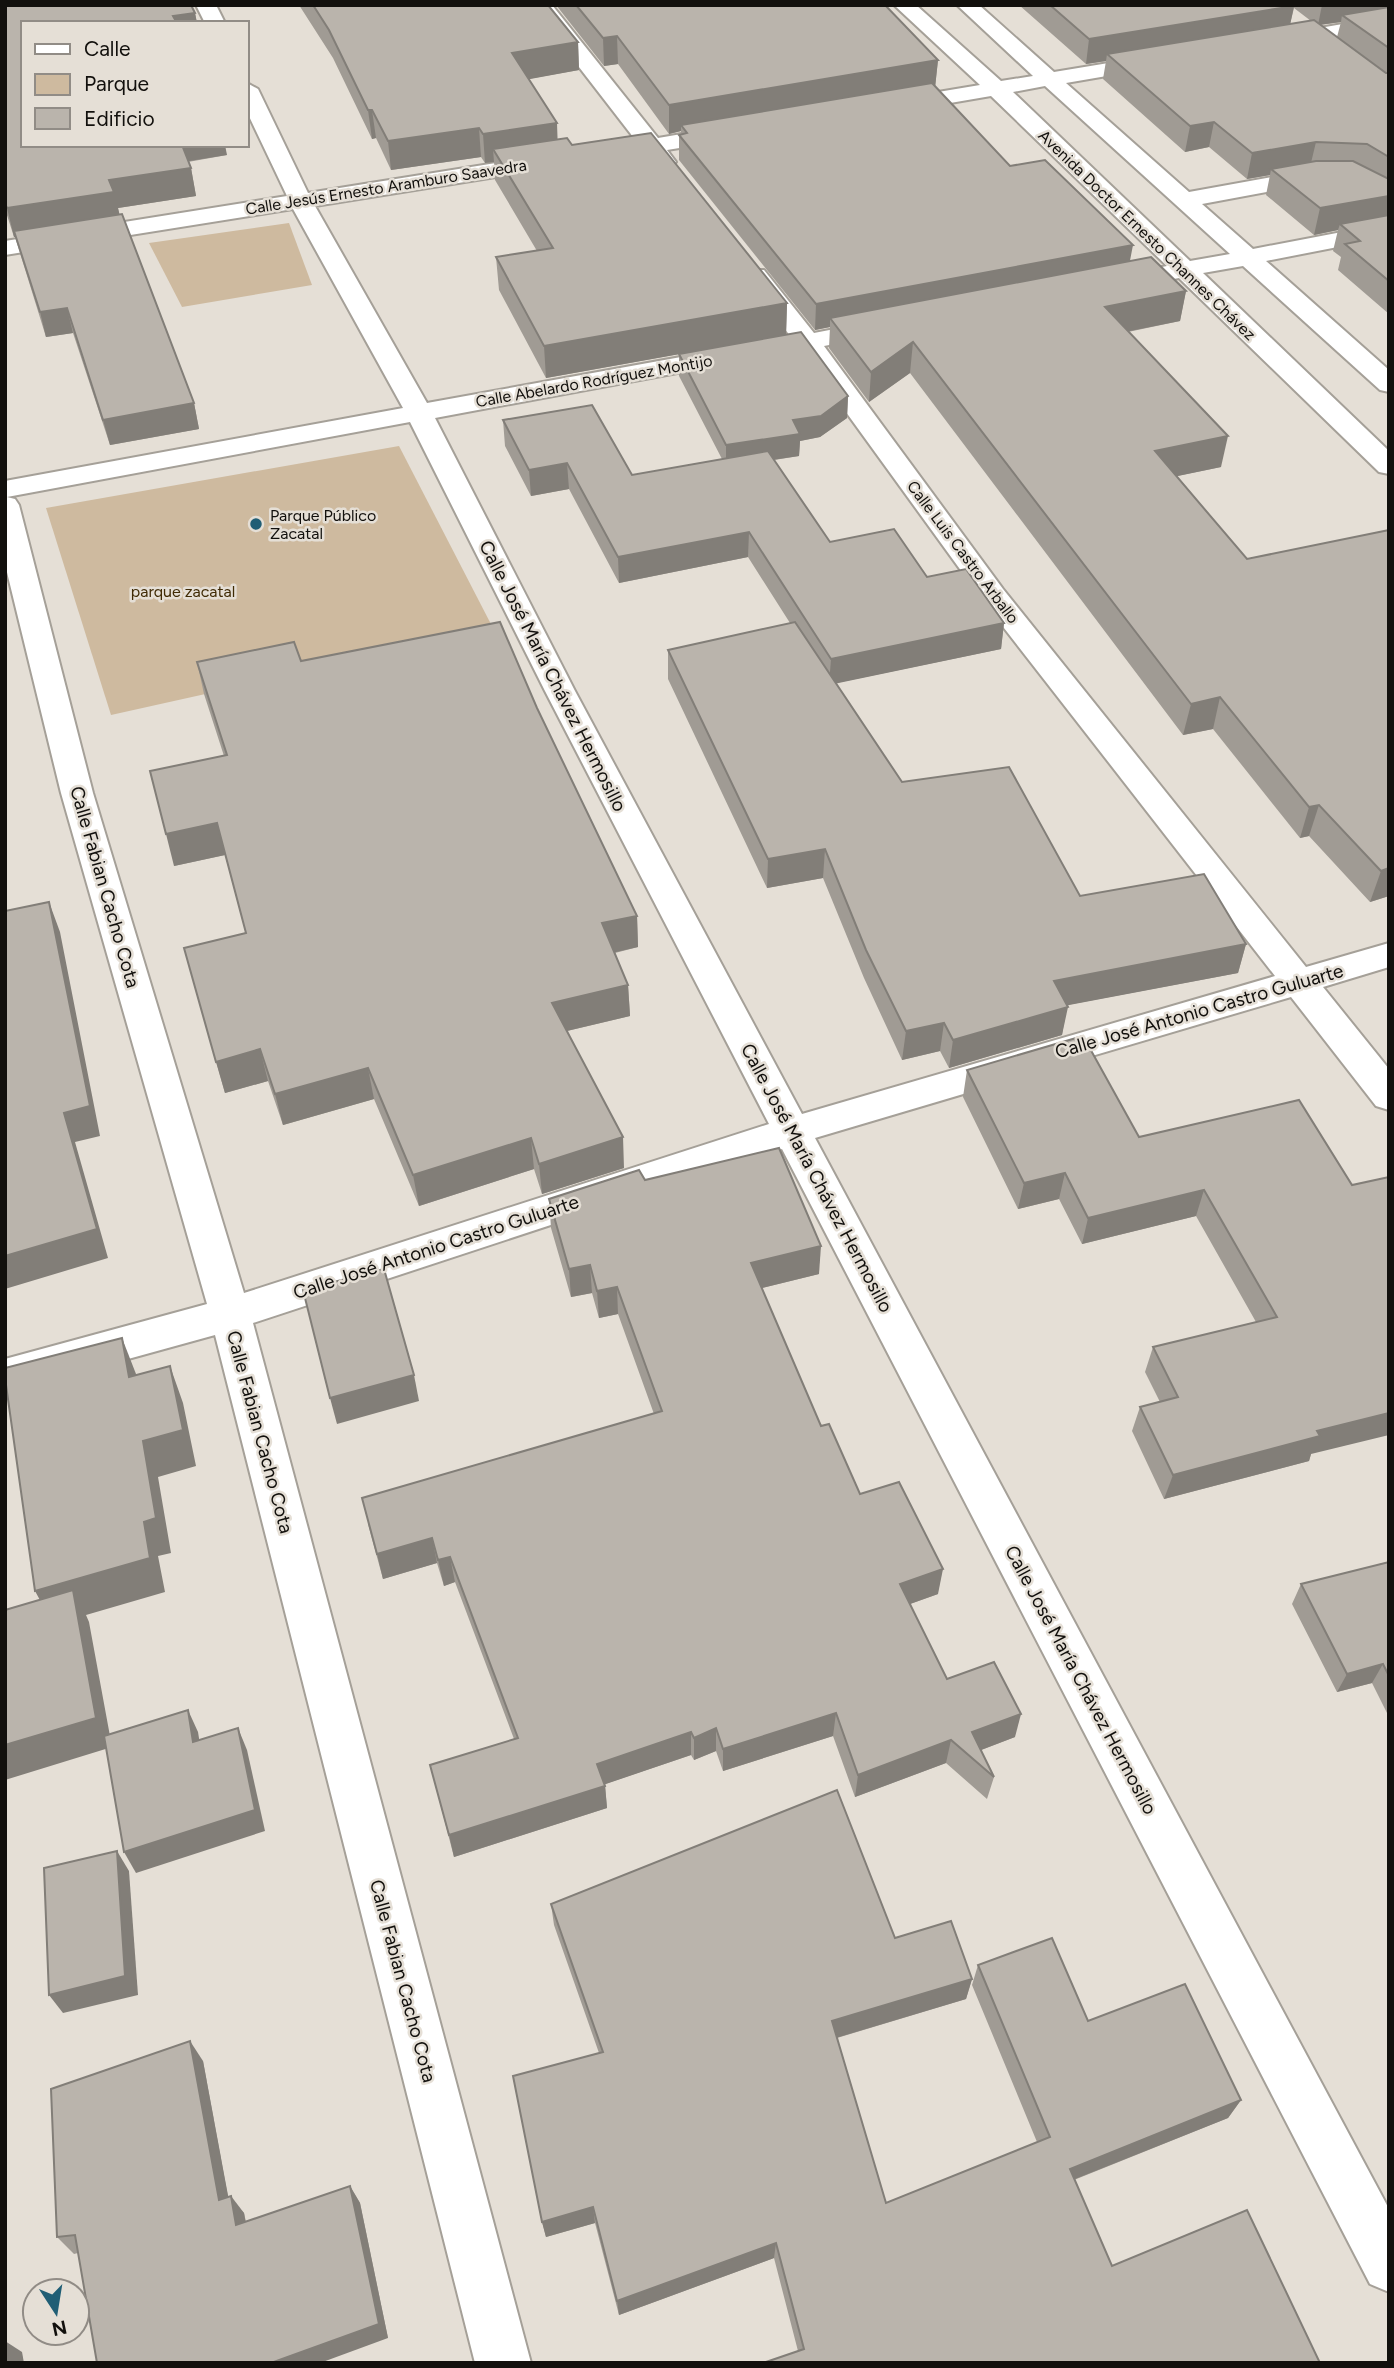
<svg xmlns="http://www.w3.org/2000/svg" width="1394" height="2368" font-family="Figtree,sans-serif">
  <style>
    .green { fill: #ceba9f }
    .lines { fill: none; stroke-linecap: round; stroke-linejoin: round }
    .minor-casing { stroke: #a5a098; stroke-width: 4 }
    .minor { fill: #fff; fill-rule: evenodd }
    .wall { fill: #a09b94; fill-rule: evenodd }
    .shaded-wall { fill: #827e78 }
    .building { fill: #bab4ac; stroke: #827e78; stroke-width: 2 }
    .poi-dot { fill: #205e75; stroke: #e5dfd6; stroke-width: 2.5 }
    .labels { text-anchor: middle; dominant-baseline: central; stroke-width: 5; stroke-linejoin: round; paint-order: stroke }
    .far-street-label { font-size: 16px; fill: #12100d; stroke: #e5dfd6 }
    .far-poi-label { font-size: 16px; fill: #12100d; stroke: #e5dfd6; text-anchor: start }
    .far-park-label { font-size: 16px; fill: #402b05; stroke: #e5dfd6 }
    .street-label { font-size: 19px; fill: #12100d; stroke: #e5dfd6 }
  </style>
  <rect width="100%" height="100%" fill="#e5dfd6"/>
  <g class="green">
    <path d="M289 223 312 285 182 307 149 243Z"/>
    <path d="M399 446 494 630 111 715 46 508Z"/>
  </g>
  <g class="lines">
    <g class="minor-casing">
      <g id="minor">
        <path d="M196 5H216L225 23H205Z"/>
        <path d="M531 5H552L658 138 729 126 740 133 729 140 667 150 676 162 665 169 657 167 647 154 609 160 601 158 598 153 601 148 637 142Z"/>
        <path d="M894 5H916L1001 81 1033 76 957 5H979L1054 72 1157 55 1165 56 1168 61 1165 66 1066 83 1189 192 1310 170 1360 172 1389 190V207L1347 184H1310L1202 204 1253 249 1389 223V237L1266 261 1389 370V392L1380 390 1243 266 1203 273 1389 451V474L1379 472 1179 278 1115 290 1106 288 1103 283 1106 278 1167 266 991 96 892 113 884 111 881 106 884 101 980 85ZM1045 86 1230 254 1190 261 1013 92Z"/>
        <path d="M1389 16V28L1279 47 1269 41 1279 35Z"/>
        <path d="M247 83 258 89 308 193 546 155 557 162 546 169 315 206 427 403 791 337 743 275 746 270H764L814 333 881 320 890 323 894 328 890 333 824 346 1003 589 1306 967 1389 943V967L1323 987 1389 1069V1110L1376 1106 1291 997 815 1138 1389 2209V2292L1370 2284 782 1149 253 1323 531 2363H475L215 1335 5 1393V1359L207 1304 61 793 5 564V481L403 408 293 209 5 255V241L287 196 247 112ZM801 350 983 601 1275 976 802 1114 575 691 435 418ZM410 422 545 691 769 1124 244 1293 93 793 19 505 15 499 7 497Z"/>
      </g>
    </g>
    <use href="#minor" class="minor"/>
  </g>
  <g class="wall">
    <path d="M5 5 195 13 197 23H23L227 155 188 162 191 168 196 196 118 208 119 215 194 403 199 429 110 445 73 333 46 337 15 237H14L5 209Z"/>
    <path d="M299 5H548L578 42 579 70 528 79 557 139 572 145 787 303 786 335 848 396 847 418 820 437 800 441 799 456 774 460 830 542 927 577 1004 623 1001 649 836 683 902 782 1080 896 1246 944 1238 973 1067 1005 1062 1035 949 1068 940 1051 902 1060 864 978 823 878 767 888 668 679V650L790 623 748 557 619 583 569 489 531 496 505 446 503 420 632 475 722 459 679 376V354L546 378 499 290 496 257 537 251 495 180 494 162 485 163 481 157 391 170 376 138 372 139 333 58Z"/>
    <path d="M556 5H885L938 60 935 87 1010 166 1130 261 1186 291 1180 321 1128 332 1221 467 1177 476 1247 559 1389 530V896L1370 902 1309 836 1300 838 1213 729 1183 735 910 373 869 402 829 348 830 327 815 330 679 160V135L681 134V131L669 134 618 64 604 66Z"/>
    <path d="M1019 5H1389V314L1338 270 1341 257 1333 251 1338 230 1314 235 1266 195 1270 175 1247 179 1209 147 1185 152 1103 79 1106 61 1086 64ZM1294 8 1311 21 1290 24ZM1341 22 1337 37 1320 25Z"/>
    <path d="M301 661 537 708 637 916 638 947 615 953 628 985 630 1016 567 1031 624 1168 542 1194 534 1169 419 1206 374 1099 283 1125 268 1081 225 1093 184 948 246 934 225 855 174 866 224 756 204 694 197 662Z"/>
    <path d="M967 1070 1139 1137 1299 1100 1311 1454 1309 1461 1164 1499 1132 1431 1140 1407 1160 1402 1145 1372 1153 1347 1256 1322 1196 1216 1082 1244 1059 1199 1018 1209 963 1097Z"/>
    <path d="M645 1180 819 1274 762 1288 821 1426 860 1494 938 1594 910 1604 947 1679 1015 1737 981 1750 994 1777 987 1799 946 1763 855 1797 833 1736 723 1771 716 1751 694 1760 691 1755 605 1784 607 1808 454 1857 430 1765 514 1739 455 1582 444 1586 437 1563 383 1579 368 1524 654 1414 618 1314 599 1318 592 1293 571 1297 551 1228 549 1199Z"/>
    <path d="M1389 1562V1715H1388L1372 1683 1337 1692 1292 1604 1301 1584Z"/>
    <path d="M551 1904 895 1938 972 1979 966 1999 837 2038 886 2203 1037 2142 972 1985 978 1965 1241 2100 1228 2118 1074 2180 1112 2266 1320 2363 798 2351 774 2258 619 2315 595 2223 546 2237 542 2222 599 2053 554 1925Z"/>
    <path d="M203 2061 228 2197 244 2213 246 2222 350 2186 360 2203 388 2338 78 2253 74 2254 57 2237Z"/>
  </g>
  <g class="shaded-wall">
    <path d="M1322 5H1389V14L1342 15 1341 22 1318 25Z"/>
    <path d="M1294 6 1289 30 1107 54 1106 61 1086 64 1089 39Z"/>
    <path d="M195 13 197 23H174L173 16Z"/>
    <path d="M617 36 618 64 604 66 603 38Z"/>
    <path d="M578 42 579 70 514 82 512 53Z"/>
    <path d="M938 60 935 88 681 125V131L669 134V105Z"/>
    <path d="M368 110H372L376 138 372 139Z"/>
    <path d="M1214 122 1209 147 1185 152 1190 126Z"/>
    <path d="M557 123 558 152 493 149 494 162 485 163 483 134Z"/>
    <path d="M479 128 481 157 391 170 388 141Z"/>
    <path d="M1316 142 1310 167 1271 169 1270 175 1247 179 1252 153Z"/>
    <path d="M180 145H225L227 155 183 162Z"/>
    <path d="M191 168 196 196 118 208 121 220 14 237 7 208 109 180Z"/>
    <path d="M1389 196V221L1340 224 1338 230 1314 235 1320 208Z"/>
    <path d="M1133 245 1128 271 830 318V327L815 330 816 304Z"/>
    <path d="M1186 291 1180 321 1100 337 1105 307Z"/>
    <path d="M787 303 786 335 546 378 544 346Z"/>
    <path d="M67 308 73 333 46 337 40 312Z"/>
    <path d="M913 342 910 373 869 402 871 372Z"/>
    <path d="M848 396 847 418 820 437 800 441 799 456 726 467V445L793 420Z"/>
    <path d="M194 403 199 429 110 445 103 420Z"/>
    <path d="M1228 436 1221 467 1149 482 1155 451Z"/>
    <path d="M567 463 569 489 531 496 529 470Z"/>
    <path d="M749 532 748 557 619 583 618 557Z"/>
    <path d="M1004 623 1001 649 829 685 831 659Z"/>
    <path d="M1220 697 1213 729 1183 735 1191 704Z"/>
    <path d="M1319 805 1309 836 1300 838 1309 807Z"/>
    <path d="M217 823 225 855 174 866 166 834Z"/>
    <path d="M825 849 823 878 767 888 768 859Z"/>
    <path d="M1389 868V896L1370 902 1381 871Z"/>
    <path d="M49 902 60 932 100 1136 75 1142 108 1258 5 1289V1256L64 1113Z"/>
    <path d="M637 916 638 947 603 955 602 923Z"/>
    <path d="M1246 944 1238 973 1048 1009 1054 981Z"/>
    <path d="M628 985 630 1016 554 1034 552 1003Z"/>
    <path d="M1068 1007 1062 1035 949 1068 953 1040Z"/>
    <path d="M944 1023 940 1051 902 1060 906 1031Z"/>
    <path d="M260 1049 268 1081 225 1093 216 1062Z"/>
    <path d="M368 1068 374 1099 283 1125 275 1094Z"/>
    <path d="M623 1137 624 1168 542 1194 539 1164Z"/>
    <path d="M531 1138 534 1169 419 1206 413 1175Z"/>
    <path d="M1065 1173 1059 1199 1018 1209 1024 1183Z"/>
    <path d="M1204 1190 1196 1216 1082 1244 1088 1218Z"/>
    <path d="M821 1246 819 1274 750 1291 751 1263Z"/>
    <path d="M590 1265 592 1293 571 1297 569 1269Z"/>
    <path d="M617 1287 618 1314 599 1318 597 1291Z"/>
    <path d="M122 1338 136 1374 143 1413 129 1377Z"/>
    <path d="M170 1366 183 1403 196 1466 158 1477 171 1553 158 1556 165 1592 86 1615 89 1622 112 1747 5 1780V1745L53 1624 35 1591 144 1522 143 1441Z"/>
    <path d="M414 1375 419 1401 337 1424 330 1398Z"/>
    <path d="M1389 1413V1435L1311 1454 1309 1461 1164 1499 1173 1475 1317 1431Z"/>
    <path d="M432 1538 437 1563 383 1579 377 1554Z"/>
    <path d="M450 1557 455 1582 444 1586 438 1560Z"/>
    <path d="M943 1569 938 1594 896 1609 900 1584Z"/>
    <path d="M1383 1664 1372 1683 1337 1692 1347 1674Z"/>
    <path d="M188 1710 198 1732 203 1764 193 1742Z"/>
    <path d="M836 1713 833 1736 723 1771V1749Z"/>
    <path d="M1021 1714 1015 1737 968 1755 972 1732Z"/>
    <path d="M238 1728 247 1750 265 1831 136 1873 124 1852Z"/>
    <path d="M716 1728V1751L694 1760V1738Z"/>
    <path d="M691 1732V1755L600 1786 597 1764Z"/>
    <path d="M951 1740 946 1763 855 1797 858 1775Z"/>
    <path d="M605 1786 607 1808 454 1857 449 1835Z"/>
    <path d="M117 1851 129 1871 138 1995 63 2013 49 1995Z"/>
    <path d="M972 1979 966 1999 829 2040 832 2021Z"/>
    <path d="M190 2041 203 2061 232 2217 219 2200Z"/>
    <path d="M1241 2100 1228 2118 1060 2185 1070 2169Z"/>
    <path d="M350 2186 360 2203 388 2338 320 2363H271Z"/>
    <path d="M231 2196 244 2213 249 2242 236 2225Z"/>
    <path d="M593 2207 595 2223 546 2237 542 2222Z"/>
    <path d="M776 2243 774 2258 619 2315 617 2301Z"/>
    <path d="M5 2341 22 2352 24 2363H5Z"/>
  </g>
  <g class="building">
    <path d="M5 5H191L195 13 173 16 177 23H23V145H182L191 168 109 180 114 192 7 208 5 204Z"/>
    <path d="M313 5H548L578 42 512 53 557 123 483 134 479 128 388 141 372 110H368L329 30Z"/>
    <path d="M576 5H885L938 60 669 105 617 36 603 38Z"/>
    <path d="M1050 5H1293L1294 6 1089 39Z"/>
    <path d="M1389 7V48L1342 15Z"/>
    <path d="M1314 20 1386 73H1389V157L1367 144 1316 142 1252 153 1214 122 1190 126 1107 54Z"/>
    <path d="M932 83 1010 166 1045 160 1133 245 816 304 679 135 687 133 681 125Z"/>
    <path d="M651 133 787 303 544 346 496 257 553 248 493 149 567 138 572 145Z"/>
    <path d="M1316 161H1353L1389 179V196L1320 208 1271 169Z"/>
    <path d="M122 214 194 403 103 420 67 308 40 312 14 231Z"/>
    <path d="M1389 215V281L1345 244 1360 241 1340 224Z"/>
    <path d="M1151 257 1186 291 1105 307 1228 436 1155 451 1247 559 1389 530V868L1381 871 1319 805 1309 807 1220 697 1191 704 913 342 871 372 830 318Z"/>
    <path d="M801 332 848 396 821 416 793 420 800 434 726 445 679 354Z"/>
    <path d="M592 405 632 475 768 451 830 542 894 529 927 577 966 569 1004 623 831 659 749 532 618 557 567 463 529 470 503 420Z"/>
    <path d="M500 622 537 708 637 916 602 923 628 985 552 1003 623 1137 539 1164 531 1138 413 1175 368 1068 275 1094 260 1049 216 1062 184 948 246 933 217 823 166 834 150 771 227 755 197 662 294 642 301 661Z"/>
    <path d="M795 622 902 782 1009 767 1080 896 1204 874 1246 944 1054 981 1068 1007 953 1040 944 1023 906 1031 866 950 825 849 768 859 668 650Z"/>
    <path d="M49 902 90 1106 64 1113 97 1229 5 1256V911Z"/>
    <path d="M1083 1036 1139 1137 1299 1100 1352 1185 1389 1177V1413L1317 1431 1320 1436 1173 1475 1140 1407 1178 1397 1153 1347 1277 1317 1204 1190 1088 1218 1065 1173 1024 1183 967 1070Z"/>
    <path d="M779 1148 821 1246 751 1263 821 1426 829 1424 860 1494 899 1482 943 1569 900 1584 947 1679 994 1662 1021 1714 972 1732 994 1777 951 1740 858 1775 836 1713 723 1749 716 1728 694 1738 691 1732 597 1764 605 1786 449 1835 430 1765 518 1738 450 1557 438 1560 432 1538 377 1554 362 1498 662 1411 617 1287 597 1291 590 1265 569 1269 549 1199 639 1170 645 1180Z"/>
    <path d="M384 1269 414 1375 330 1398 303 1290Z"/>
    <path d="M122 1338 129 1377 170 1366 183 1430 143 1441 156 1518 144 1522 150 1558 35 1591 5 1378V1368Z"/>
    <path d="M1389 1562V1676L1383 1664 1347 1674 1301 1584Z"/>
    <path d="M73 1590 96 1718 5 1745V1610Z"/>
    <path d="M188 1710 193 1742 238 1728 255 1810 124 1852 104 1736Z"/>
    <path d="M837 1790 895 1938 951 1921 972 1979 832 2021 886 2203 1050 2137 978 1965 1052 1938 1088 2021 1185 1984 1241 2100 1070 2169 1112 2266 1247 2210 1320 2363H763L804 2349 776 2243 617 2301 593 2207 542 2222 513 2076 603 2052 551 1904Z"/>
    <path d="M117 1851 125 1976 49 1995 44 1868Z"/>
    <path d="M190 2041 219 2200 231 2196 236 2225 350 2186 379 2324 271 2363H97L75 2235 57 2237 51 2089Z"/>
  </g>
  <circle class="poi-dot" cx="256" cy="524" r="7"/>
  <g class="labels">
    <g class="far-street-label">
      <text transform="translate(386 187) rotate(-9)">Calle Jesús Ernesto Aramburo Saavedra</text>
      <text transform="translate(1147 235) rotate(44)">Avenida Doctor Ernesto Channes Chávez</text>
      <text transform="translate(594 381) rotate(-10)">Calle Abelardo Rodríguez Montijo</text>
      <text transform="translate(963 552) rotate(53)">Calle Luis Castro Arballo</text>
    </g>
    <g class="far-poi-label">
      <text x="270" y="515">Parque Público<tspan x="270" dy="18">Zacatal</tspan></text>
    </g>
    <g class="far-park-label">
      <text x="183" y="591">parque zacatal</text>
    </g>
    <g class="street-label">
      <text transform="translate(553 676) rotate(63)">Calle José María Chávez Hermosillo</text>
      <text transform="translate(105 887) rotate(74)">Calle Fabian Cacho Cota</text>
      <text transform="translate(1199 1011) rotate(-16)">Calle José Antonio Castro Guluarte</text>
      <text transform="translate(817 1178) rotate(62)">Calle José María Chávez Hermosillo</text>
      <text transform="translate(436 1247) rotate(-18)">Calle José Antonio Castro Guluarte</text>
      <text transform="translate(260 1432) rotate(75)">Calle Fabian Cacho Cota</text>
      <text transform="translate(1081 1680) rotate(62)">Calle José María Chávez Hermosillo</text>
      <text transform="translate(403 1981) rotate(75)">Calle Fabian Cacho Cota</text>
    </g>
  </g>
  <rect width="1394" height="2368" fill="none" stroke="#12100d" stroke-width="14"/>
  <rect x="21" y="21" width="228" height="126" fill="#e5dfd6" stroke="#918c86" stroke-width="2"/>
  <rect x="35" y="44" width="35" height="10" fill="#ffffff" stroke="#918c86" stroke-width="2"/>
  <text x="84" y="56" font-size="21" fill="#12100d">Calle</text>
  <rect x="35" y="74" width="35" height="21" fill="#ceba9f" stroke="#918c86" stroke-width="2"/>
  <text x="84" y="91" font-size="21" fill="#12100d">Parque</text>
  <rect x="35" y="108" width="35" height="21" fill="#bab4ac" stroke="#918c86" stroke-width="2"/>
  <text x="84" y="126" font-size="21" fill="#12100d">Edificio</text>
  <g transform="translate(56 2312) rotate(168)"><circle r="33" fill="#e5dfd6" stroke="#918c86" stroke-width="2"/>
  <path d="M0-5L12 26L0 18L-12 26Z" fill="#205e75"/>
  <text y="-10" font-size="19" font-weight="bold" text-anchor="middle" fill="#12100d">N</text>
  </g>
</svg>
